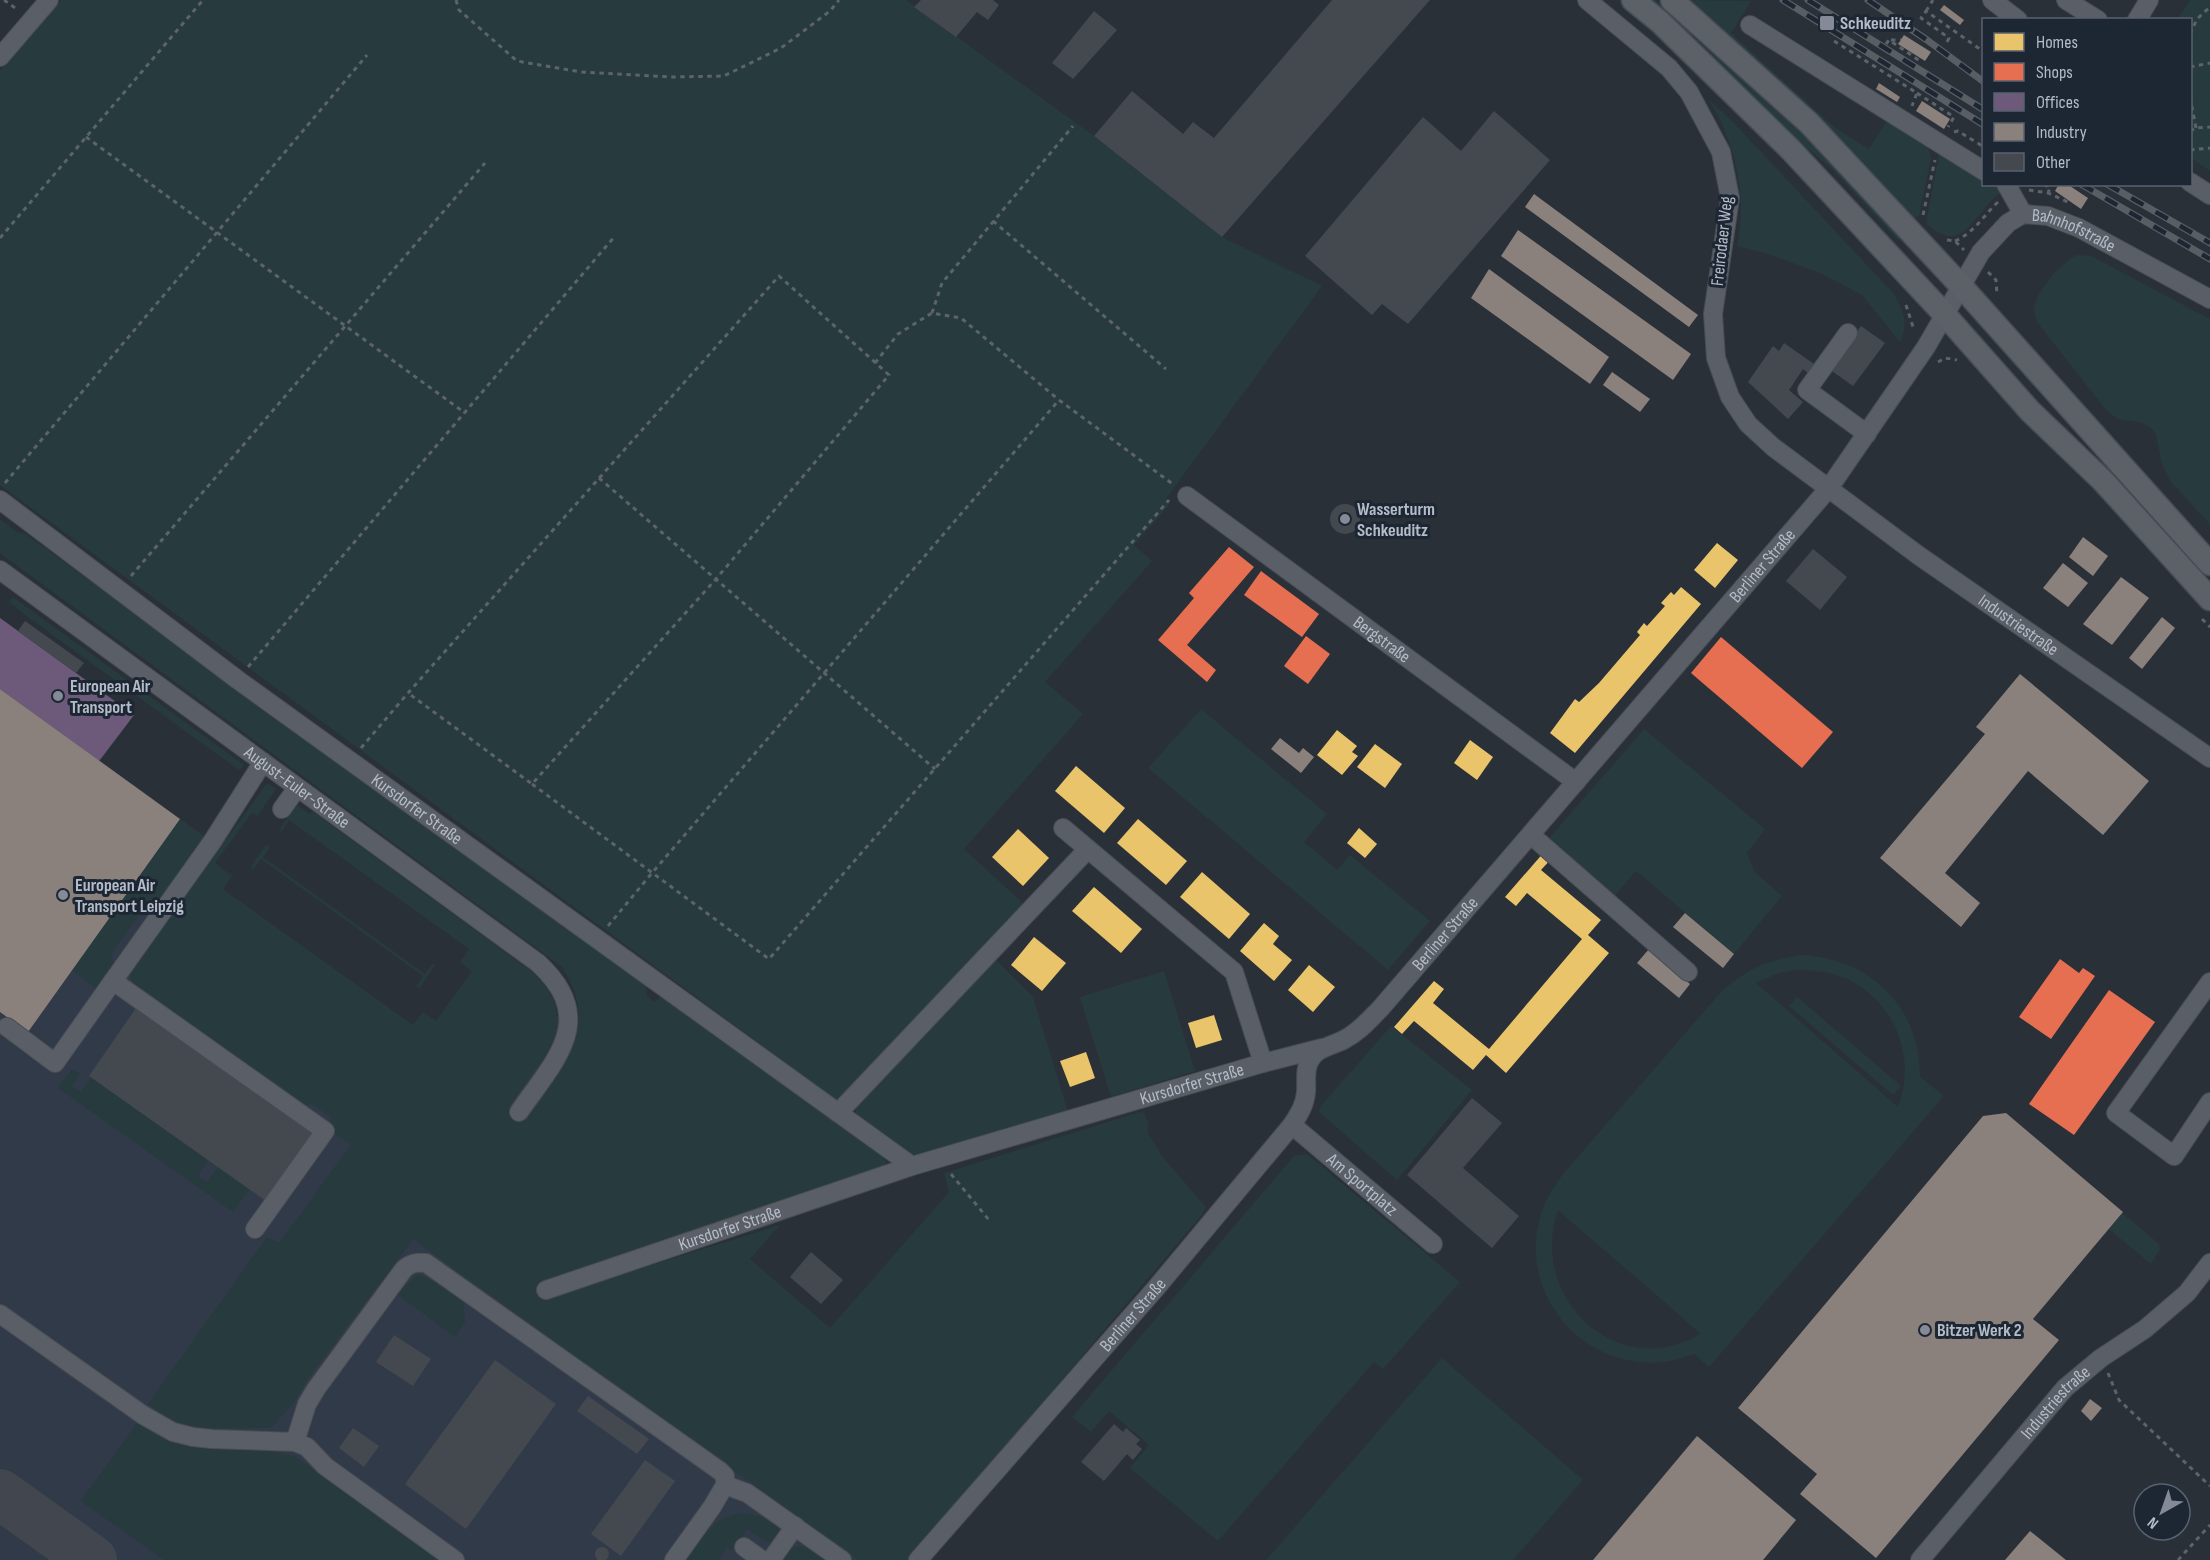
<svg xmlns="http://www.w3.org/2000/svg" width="2210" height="1560" font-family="'Sofia Sans Condensed',sans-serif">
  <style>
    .airport { fill: #313a48 }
    .green { fill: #273a3e; fill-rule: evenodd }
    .homes { fill: #e9c46a }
    .shops { fill: #e76f51 }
    .offices { fill: #6d597a }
    .industry { fill: #8a817c }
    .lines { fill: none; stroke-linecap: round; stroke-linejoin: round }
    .taxiway { stroke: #42464e; stroke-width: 50 }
    .building { fill: #444950 }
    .minor-casing { stroke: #484c53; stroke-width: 20 }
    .major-casing { stroke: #484c55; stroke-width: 25 }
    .path { stroke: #5d636a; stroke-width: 3; stroke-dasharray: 4.5 4.5; stroke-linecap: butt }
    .minor { stroke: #5a5e66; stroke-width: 18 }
    .major { stroke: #5c6168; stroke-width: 22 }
    .rail-casing { stroke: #595d64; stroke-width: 7 }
    .rail { stroke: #1d2633; stroke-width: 4.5; stroke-dasharray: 14; stroke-linecap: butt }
    .poi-dot { fill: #848b96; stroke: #1d2633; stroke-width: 2 }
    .labels { text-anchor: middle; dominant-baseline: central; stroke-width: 6; stroke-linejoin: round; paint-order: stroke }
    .poi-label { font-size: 18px; font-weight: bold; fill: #b4bcc9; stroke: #1d2633; text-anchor: start }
    .street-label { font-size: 18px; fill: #b4bcc9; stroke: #1d2633 }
  </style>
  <rect width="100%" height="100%" fill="#2a3038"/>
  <path class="airport" d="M0 618 134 715 100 761 220 848 194 885 416 1050 490 966 605 1051 468 1244 904 1560H0Z"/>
  <g class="green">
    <path d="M61 0H906L1094 136 1222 237 1322 286 1165 500 1170 504 1134 545 1152 561 1045 682 1083 714 964 849 1024 904 838 1101 0 485V70Z"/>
    <path d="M1648 0H1656L1672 13 1818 147 1902 236 1898 240 1831 168 1782 128 1728 72Z"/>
    <path d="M1686 0 1751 1 1731 33 1834 127 1869 149 1888 119 1927 143 1931 158 1919 216 1916 217 1913 222Z"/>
    <path d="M2190 0H2210V171L2191 158 2190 20 2178 19Z"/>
    <path d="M1709 100 1734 123 1893 293C1904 311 1909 323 1900 342L1862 295 1820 273 1768 254 1737 246C1745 210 1740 168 1726 134 1722 122 1715 111 1709 100Z"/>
    <path d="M1940 151 1983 178 1984 184 1994 185 2000 188V193C1972 214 1964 258 1926 223Z"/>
    <path d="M2077 255 2091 256 2210 319V524L2172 483 2162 465 2156 434 2150 427 2139 422 2118 419 2107 411 2037 322C2036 318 2034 313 2034 308 2036 291 2062 262 2077 255Z"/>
    <path d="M0 519 17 532 27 535 217 673 222 680 258 706H263L647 984 646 995 654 1002 665 993 879 1151 885 1160 889 1172 537 1283 548 1293 549 1297 780 1225 750 1259 830 1328 949 1192 944 1173 1143 1111 1148 1122V1133L1161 1155 1206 1207 1201 1216 909 1560H858L413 1239 309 1377 295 1401 271 1428C238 1427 198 1433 168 1418 161 1414 155 1408 148 1404L267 1237 279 1243 351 1145 326 1127 332 1118 310 1102 304 1110 134 988 129 973 267 783 276 789 257 816 252 813 215 863 232 876 223 889 413 1025 423 1012 436 1021 472 971 460 962 469 949 289 820 281 832 280 829 296 804 310 814 312 811 531 971C557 992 566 1021 548 1052L510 1105 527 1118C536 1107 544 1095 552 1084 581 1044 590 1011 562 967L0 553Z"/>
    <path d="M13 597 244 765 239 770 28 617 9 602Z"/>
    <path d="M1201 709 1327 814 1304 842 1337 870 1350 855 1430 921 1388 970 1148 768Z"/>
    <path d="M1644 729 1765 829 1747 853 1754 871 1782 896 1734 954 1636 871 1612 899 1546 842Z"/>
    <path d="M180 819 206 838 157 906 144 908 112 953 113 967 97 989 72 970Z"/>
    <path d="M266 845 271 846 263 857 425 974 433 963 435 965 420 988 416 987 423 976 261 859 253 870 251 866Z"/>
    <path d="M1803 955C1871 959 1920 1007 1920 1077L1944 1096 1709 1367 1694 1354C1605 1390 1513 1307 1541 1214 1546 1197 1557 1181 1569 1167L1721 992C1748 968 1767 960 1803 955ZM1797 970C1814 970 1831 972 1847 979 1895 1002 1917 1057 1898 1107L1756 983 1779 973ZM1558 1210 1700 1333V1334C1617 1383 1528 1298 1558 1210Z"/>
    <path d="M994 958 1033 997 1069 1115 922 1158 908 1155 856 1115V1107Z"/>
    <path d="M1164 971 1195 1071 1111 1097 1080 997Z"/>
    <path d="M1797 997 1901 1086 1893 1095 1789 1006Z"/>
    <path d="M1391 1026 1472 1090 1397 1180 1319 1112 1321 1106Z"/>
    <path d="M72 1069 80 1074 72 1086 81 1092 91 1077 208 1160 198 1176 206 1182 218 1167 250 1189 233 1212 58 1088Z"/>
    <path d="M1307 1154 1460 1282 1383 1369 1374 1362 1218 1541 1130 1468 1149 1445 1109 1411 1091 1432 1072 1417 1294 1156Z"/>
    <path d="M2122 1213 2158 1243 2160 1249 2151 1264 2109 1229Z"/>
    <path d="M417 1275 426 1277 463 1301 465 1322 455 1337 397 1294Z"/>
    <path d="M1442 1358 1583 1480 1513 1560H1266Z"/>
    <path d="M137 1423C154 1434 171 1444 192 1447 227 1452 263 1445 297 1458L438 1560H164L81 1501Z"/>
    <path d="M743 1513 760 1516 778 1527 781 1535 776 1543 767 1542 747 1529 732 1550 727 1547 718 1560H687C704 1536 712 1517 743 1513Z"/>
    <path d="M803 1546 825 1560H783L792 1548Z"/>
  </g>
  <g class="homes">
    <path d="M1717 543 1738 560 1715 588 1694 570Z"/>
    <path d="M1681 587 1701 604 1575 753 1550 733 1575 699 1579 702 1599 683 1640 635 1637 632 1644 623 1647 626 1665 606 1661 603 1671 592 1674 595Z"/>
    <path d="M1337 730 1357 746 1352 752 1358 756 1342 775 1317 755Z"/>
    <path d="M1470 740 1493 757 1477 780 1454 763Z"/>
    <path d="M1375 744 1402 764 1385 788 1357 767Z"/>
    <path d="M1076 766 1125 808 1104 833 1055 791Z"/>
    <path d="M1138 819 1187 861 1166 885 1117 843Z"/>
    <path d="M1359 828 1377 844 1365 858 1347 843Z"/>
    <path d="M1018 829 1049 858 1023 886 992 857Z"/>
    <path d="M1545 851 1552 858 1541 870 1601 920 1588 935 1609 953 1506 1073 1486 1055 1473 1070 1414 1021 1402 1034 1394 1027 1434 981 1444 989 1433 1003 1489 1049 1582 939 1527 893 1516 906 1505 897Z"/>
    <path d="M1202 872 1250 914 1229 939 1180 897Z"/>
    <path d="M1094 887 1142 929 1121 953 1072 911Z"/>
    <path d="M1264 923 1279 936 1273 944 1292 960 1274 981 1240 951Z"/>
    <path d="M1034 937 1066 963 1042 991 1011 965Z"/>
    <path d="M1309 965 1335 987 1313 1012 1288 990Z"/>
    <path d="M1214 1015 1222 1040 1196 1048 1188 1023Z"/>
    <path d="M1086 1052 1095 1078 1070 1087 1060 1061Z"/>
  </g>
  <g class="shops">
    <path d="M1229 547 1254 567 1187 645 1216 670 1207 682 1158 640 1194 598 1189 593Z"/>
    <path d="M1261 571 1319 614 1302 637 1244 595Z"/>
    <path d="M1306 636 1330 654 1308 684 1284 666Z"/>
    <path d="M1721 637 1833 732 1802 768 1691 673Z"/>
    <path d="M2060 959 2079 973 2083 968 2095 976 2051 1039 2019 1017Z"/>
    <path d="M2109 990 2155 1022 2074 1135 2029 1104Z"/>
  </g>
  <path class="offices" d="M0 618 134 715 99 761 0 689Z"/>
  <g class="industry">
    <path d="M1944 5 1964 20 1960 25 1940 10Z"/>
    <path d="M1904 35 1931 52 1925 61 1898 44Z"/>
    <path d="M1879 83 1900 97 1897 102 1876 89Z"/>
    <path d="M1922 101 1950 119 1944 129 1916 111Z"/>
    <path d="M2059 184H2067L2088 198 2081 209 2055 191Z"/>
    <path d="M1534 194 1698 315 1689 327 1525 207Z"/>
    <path d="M1518 230 1691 354 1673 380 1501 256Z"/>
    <path d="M1489 269 1609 357 1590 384 1471 298Z"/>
    <path d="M1612 372 1650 399 1640 412 1603 385Z"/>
    <path d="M2083 537 2108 556 2093 576 2069 557Z"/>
    <path d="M2063 563 2088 583 2068 607 2043 588Z"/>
    <path d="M2121 577 2149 598 2112 645 2083 624Z"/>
    <path d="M2162 617 2175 628 2142 669 2129 658Z"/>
    <path d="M2020 674 2149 781 2103 835 2028 771 1945 873 1980 903 1961 927 1880 858 1985 734 1976 727Z"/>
    <path d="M0 689 180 819 28 1032 0 1012Z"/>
    <path d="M1280 738 1299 753 1303 748 1314 757 1301 773 1271 749Z"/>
    <path d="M1685 913 1734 954 1723 968 1673 927Z"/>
    <path d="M1649 949 1690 984 1679 998 1637 963Z"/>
    <path d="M2006 1113 2123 1212 2033 1319 2059 1340 1876 1558 1800 1494 1817 1474 1738 1408 1983 1116Z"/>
    <path d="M2090 1399 2102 1408 2091 1421 2081 1411Z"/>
    <path d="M1697 1436 1796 1520 1763 1560H1593Z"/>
    <path d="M2030 1531 2066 1560H2005Z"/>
  </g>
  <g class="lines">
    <path class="taxiway" d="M0 1494 92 1560"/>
  </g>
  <g class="building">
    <path d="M921 0H993L999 5 988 20 977 12 956 37 914 7Z"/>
    <path d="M1332 0H1430L1222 237 1094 136 1132 91 1183 134 1193 122 1214 138Z"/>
    <path d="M1094 11 1117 30 1073 79 1052 63Z"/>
    <path d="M1494 111 1550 160 1408 324 1382 304 1372 315 1305 256 1423 117 1461 151Z"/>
    <path d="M1861 326 1885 343 1853 386 1829 369Z"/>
    <path d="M1784 343 1814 364 1808 373 1803 369 1789 390 1803 402 1788 419 1748 382 1773 346 1779 351Z"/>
    <circle cx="1345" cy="519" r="15"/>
    <path d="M1813 549 1847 577 1820 610 1786 581Z"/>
    <path d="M25 621 84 663 76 673 18 631Z"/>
    <path d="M136 1008 313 1134 266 1201 89 1076Z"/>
    <path d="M1472 1098 1502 1123 1463 1168 1519 1216 1492 1248 1407 1175Z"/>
    <path d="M811 1252 843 1280 821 1304 790 1277Z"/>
    <path d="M394 1335 431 1359 413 1386 376 1362Z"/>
    <path d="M495 1360 556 1404 466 1529 405 1484Z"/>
    <path d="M588 1396 649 1439 637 1454 577 1411Z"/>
    <path d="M1114 1424 1123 1432 1126 1428 1140 1440 1136 1444 1142 1449 1133 1460 1127 1454 1104 1481 1081 1462Z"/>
    <path d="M353 1428 379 1446 364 1467 339 1448Z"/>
    <path d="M645 1460 675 1481 621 1556 591 1534Z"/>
    <circle cx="602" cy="1554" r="7"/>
  </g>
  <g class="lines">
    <g class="minor-casing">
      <g id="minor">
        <path id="s1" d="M1587 0 1669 68 1689 92 1721 152 1730 198 1713 314 1716 358 1730 397 1748 424 1773 447 1918 555 2210 758"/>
        <path d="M1992 0 2018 20"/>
        <path d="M2066 0 2098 20"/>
        <path d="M2137 20 2149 0"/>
        <path d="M1750 25 1984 171"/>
        <path d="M0 57 49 0"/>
        <path d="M2190 182 2210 195"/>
        <path d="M2006 184 2023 214"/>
        <path d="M1848 333 1807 390 1867 434"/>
        <path id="s2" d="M1187 496 1576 782"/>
        <path id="s3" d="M0 500 238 680 912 1166"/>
        <path id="s4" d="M0 570 538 963C599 1019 555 1060 519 1112"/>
        <path d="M282 809 297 788"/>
        <path d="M1063 828 1234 972 1263 1063"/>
        <path d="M1531 835 1688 972"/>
        <path d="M2210 982 2116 1113 2174 1156 2210 1102"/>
        <path d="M7 1027 55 1063 113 981"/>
        <path d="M838 1113 1088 849"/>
        <path id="s5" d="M1292 1125 1433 1244"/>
        <path d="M255 1229 325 1131 113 981 212 842 263 762"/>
        <path id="s6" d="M546 1290 912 1166 1263 1063 1322 1048"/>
        <path d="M0 1314 143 1415 173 1432 193 1437 212 1439 295 1442 307 1404 316 1389 404 1269C411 1263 416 1262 426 1263L720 1471 725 1476V1485L747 1493 842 1560"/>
        <path d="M295 1442 307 1447 325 1466 455 1560"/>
        <path d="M744 1547 762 1560"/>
        <path d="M674 1560 712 1507 725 1485"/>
        <path d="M771 1560 795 1526"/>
        <path id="s7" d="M918 1560 1156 1288 1292 1125C1299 1114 1305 1105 1306 1092 1307 1081 1304 1070 1310 1060 1317 1047 1333 1046 1345 1039 1359 1032 1369 1020 1380 1009L1829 488 1926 347 1981 252 2008 223 2023 214 2048 216 2079 228 2210 299"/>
        <path id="s8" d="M1920 1560 2065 1388 2101 1358 2145 1329 2187 1293 2210 1263"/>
      </g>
    </g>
    <g class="major-casing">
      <g id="major">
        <path d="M1633 0 1660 22 1790 149 1946 316 2030 411 2103 481 2210 599"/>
        <path d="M1672 0 1809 123 1962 287 2210 564"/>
      </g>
    </g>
    <g class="path">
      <path d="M4 0 18 10"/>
      <path d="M456 0 459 10 517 61 581 72 669 77 724 76 781 48 830 11 839 0"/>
      <path d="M1926 11 1933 0"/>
      <path d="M2190 34 2197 19 2210 7"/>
      <path d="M1891 40H1901"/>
      <path d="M1834 41 1917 93 1912 106"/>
      <path d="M1947 42 1949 38 1921 18 1926 11 1984 52"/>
      <path d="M1886 44 1889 40 1920 61"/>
      <path d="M2190 67 2210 63"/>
      <path d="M1917 93 1954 117 1948 127"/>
      <path d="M2190 97 2196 128"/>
      <path d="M2190 131 2196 128 2210 127"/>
      <path d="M1954 132 1958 131 1984 147"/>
      <path d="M86 137 465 413"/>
      <path d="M2190 150 2210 148"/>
      <path d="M2044 184 2050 188 2048 193"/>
      <path d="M2029 190 2048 193 2070 203"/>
      <path d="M1923 215 1935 160"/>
      <path d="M993 221 1166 369"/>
      <path d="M0 238 203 0"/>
      <path d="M1947 240 1955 241 1964 250"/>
      <path d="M1955 241C1974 233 1983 216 1998 202"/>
      <path d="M1988 272 1996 280 1997 295"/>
      <path d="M1906 305 1914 330"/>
      <path d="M932 313 942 283 1073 126"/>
      <path d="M1938 362 1945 358 1957 360"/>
      <path d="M875 363 898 334 932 313 961 318 1059 400"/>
      <path d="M599 478 935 769"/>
      <path d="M5 483 367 55"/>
      <path d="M131 576 485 163"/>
      <path d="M2202 619 2210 627"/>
      <path d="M248 667 615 236"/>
      <path d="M361 748 408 693 779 276 889 375 716 579 532 784 408 693"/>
      <path d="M532 784 769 959 1169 500"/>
      <path d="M608 926 652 873 1059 400 1174 485"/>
      <path d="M951 1174 989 1220"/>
      <path d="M2108 1373 2119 1400 2210 1486"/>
      <path d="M2178 1560 2210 1525"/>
    </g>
    <use href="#minor" class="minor"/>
    <use href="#major" class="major"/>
    <g class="rail-casing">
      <g id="rail">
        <path d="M1783 0 1984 125"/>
        <path d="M1808 0 1984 110"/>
        <path d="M1868 0 1927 40 1984 82"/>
        <path d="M2081 184 2210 259"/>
        <path d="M2107 184 2210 243"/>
      </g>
    </g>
    <use href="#rail" class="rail"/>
  </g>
  <g class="poi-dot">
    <rect x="1819" y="15" width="16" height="16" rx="3"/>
    <circle cx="1345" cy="519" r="6"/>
    <circle cx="58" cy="696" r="6"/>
    <circle cx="63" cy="895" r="6"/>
    <circle cx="1925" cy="1330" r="6"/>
  </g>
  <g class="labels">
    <g class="poi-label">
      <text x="1840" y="23">Schkeuditz</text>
      <text x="1357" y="509">Wasserturm<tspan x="1357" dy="21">Schkeuditz</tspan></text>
      <text x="70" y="686">European Air<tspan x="70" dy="21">Transport</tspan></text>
      <text x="75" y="885">European Air<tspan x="75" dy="21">Transport Leipzig</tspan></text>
      <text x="1937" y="1330">Bitzer Werk 2</text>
    </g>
    <g class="street-label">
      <text stroke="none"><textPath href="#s7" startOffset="1810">Bahnhofstraße</textPath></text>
      <text transform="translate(1722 241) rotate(-84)">Freirodaer Weg</text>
      <text stroke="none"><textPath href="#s7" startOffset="1316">Berliner Straße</textPath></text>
      <text stroke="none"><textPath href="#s1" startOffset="825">Industriestraße</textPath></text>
      <text stroke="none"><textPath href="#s2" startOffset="242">Bergstraße</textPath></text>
      <text stroke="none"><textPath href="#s4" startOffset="368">August-Euler-Straße</textPath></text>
      <text stroke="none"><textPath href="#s3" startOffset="519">Kursdorfer Straße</textPath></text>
      <text stroke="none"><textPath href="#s7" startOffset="830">Berliner Straße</textPath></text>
      <text stroke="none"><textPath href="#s6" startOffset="678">Kursdorfer Straße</textPath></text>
      <text stroke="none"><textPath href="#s5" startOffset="92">Am Sportplatz</textPath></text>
      <text stroke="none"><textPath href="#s6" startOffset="194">Kursdorfer Straße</textPath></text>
      <text stroke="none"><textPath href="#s7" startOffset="326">Berliner Straße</textPath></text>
      <text stroke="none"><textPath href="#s8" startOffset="208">Industriestraße</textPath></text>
    </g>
  </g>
  <rect x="1982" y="18" width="210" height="168" fill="#1d2633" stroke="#59626f" stroke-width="1.5"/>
  <rect x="1994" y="33" width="30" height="18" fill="#e9c46a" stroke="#59626f" stroke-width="1.5"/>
  <text x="2036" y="48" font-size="18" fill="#b4bcc9">Homes</text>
  <rect x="1994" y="63" width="30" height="18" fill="#e76f51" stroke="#59626f" stroke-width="1.5"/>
  <text x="2036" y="78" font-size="18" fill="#b4bcc9">Shops</text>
  <rect x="1994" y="93" width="30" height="18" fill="#6d597a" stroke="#59626f" stroke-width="1.5"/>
  <text x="2036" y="108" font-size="18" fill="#b4bcc9">Offices</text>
  <rect x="1994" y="123" width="30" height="18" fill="#8a817c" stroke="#59626f" stroke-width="1.5"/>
  <text x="2036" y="138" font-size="18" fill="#b4bcc9">Industry</text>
  <rect x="1994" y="153" width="30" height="18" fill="#444950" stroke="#59626f" stroke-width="1.5"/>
  <text x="2036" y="168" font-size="18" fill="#b4bcc9">Other</text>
  <g transform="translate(2162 1512) rotate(220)"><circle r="28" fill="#1d2633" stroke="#59626f" stroke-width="1.5"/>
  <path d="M0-4.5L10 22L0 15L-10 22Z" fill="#848b96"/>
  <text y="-9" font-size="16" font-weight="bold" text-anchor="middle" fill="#b4bcc9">N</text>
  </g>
</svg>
